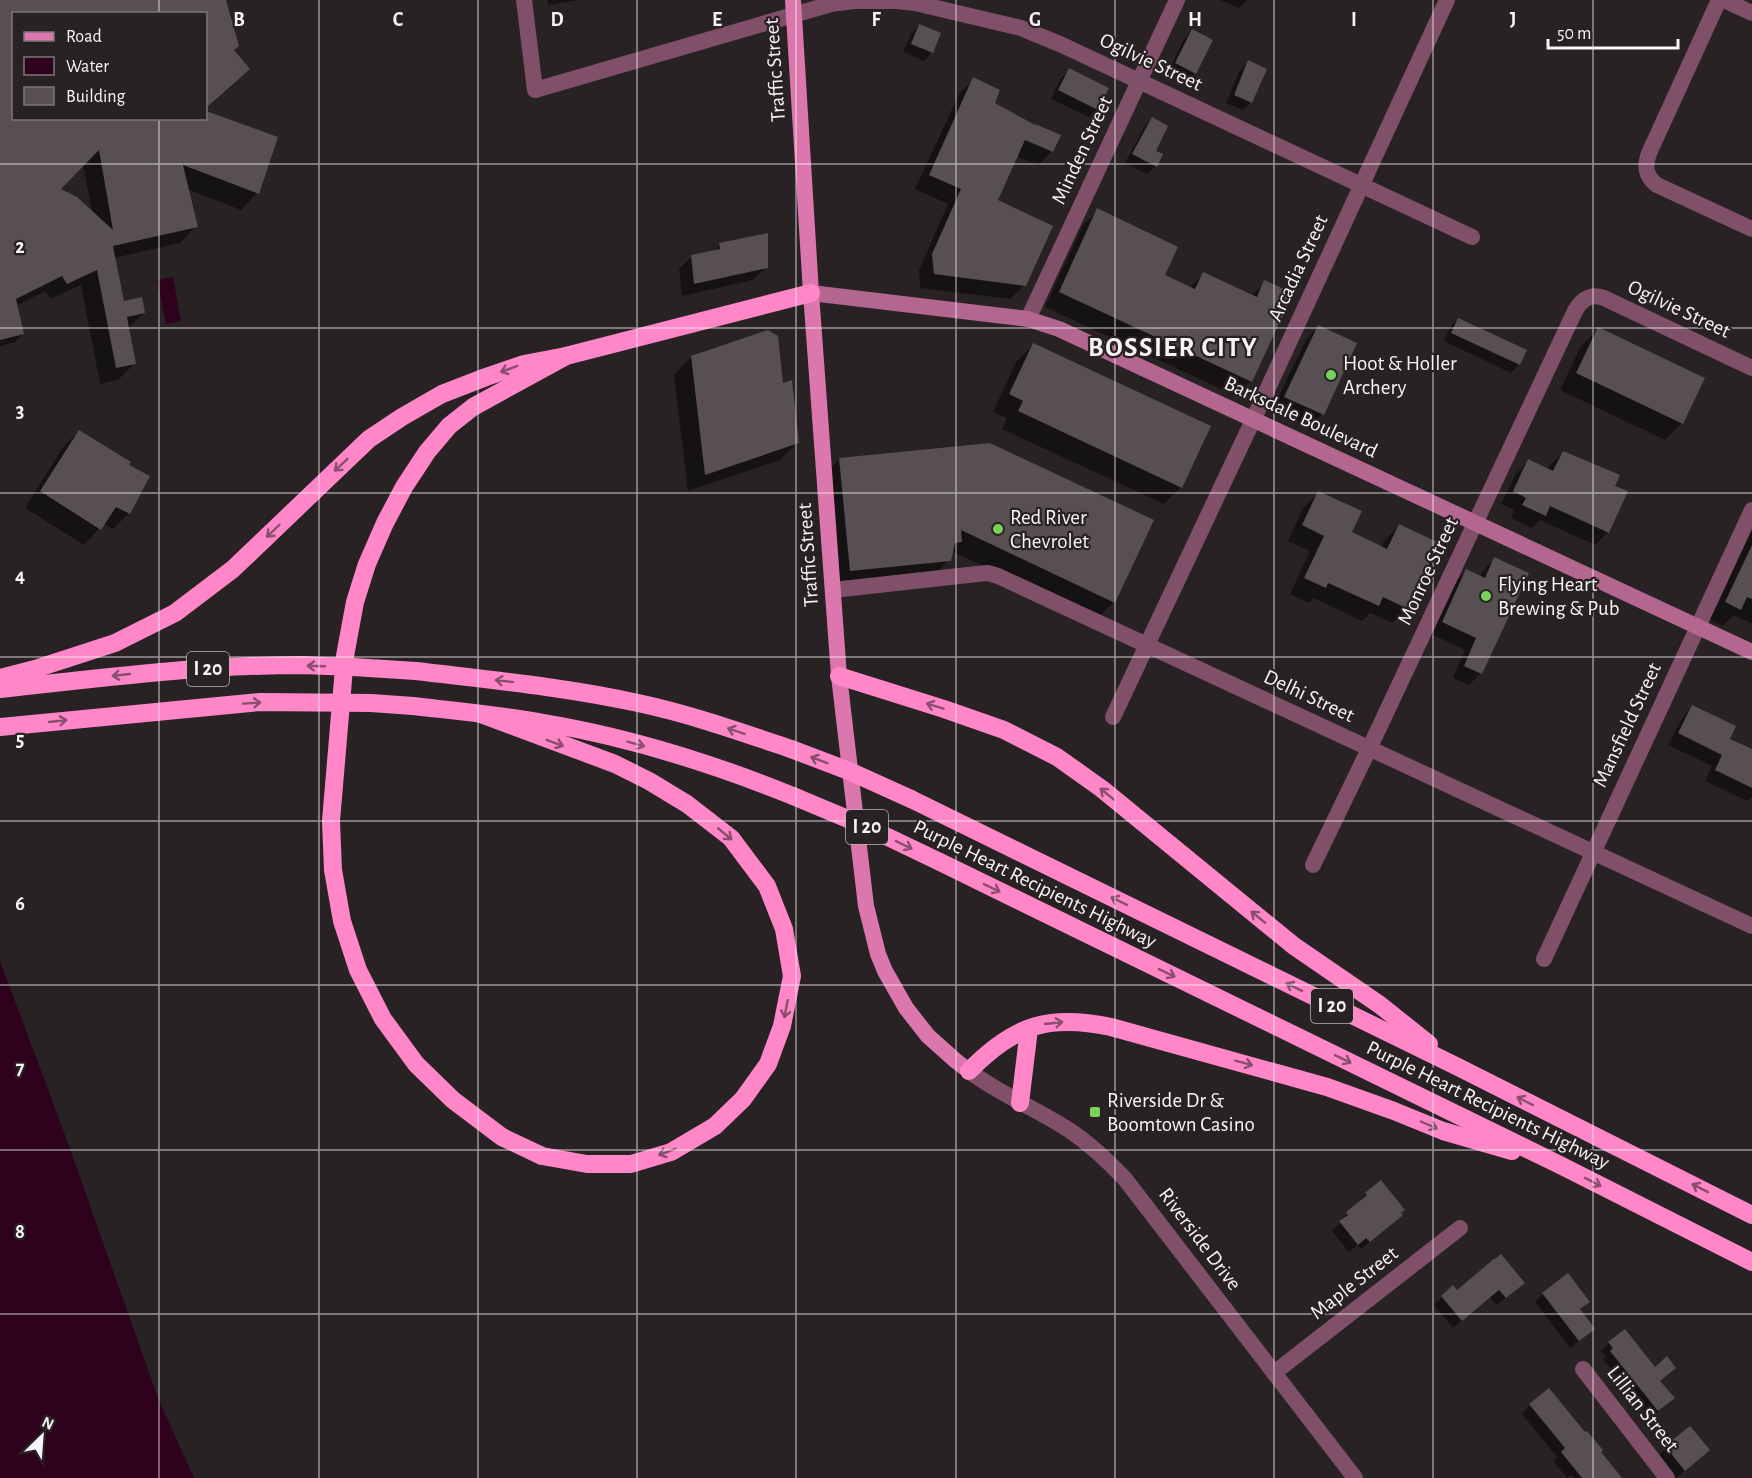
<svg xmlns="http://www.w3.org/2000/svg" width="1752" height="1478" font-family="'Alegreya Sans',sans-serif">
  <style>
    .water { fill: #2e011d }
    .shadow { fill: #0007; fill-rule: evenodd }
    .building { fill: #574f52; fill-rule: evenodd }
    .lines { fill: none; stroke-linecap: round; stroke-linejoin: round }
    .minor { stroke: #804f68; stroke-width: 16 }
    .tertiary { stroke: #804f68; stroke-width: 16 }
    .secondary { stroke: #b3668e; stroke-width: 16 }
    .primary { stroke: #db77ac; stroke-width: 16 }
    .motorway { stroke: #ff86c7; stroke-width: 18 }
    .motorway-bridge { stroke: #ff86c7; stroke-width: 18 }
    .oneway { stroke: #894f6e }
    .grid { fill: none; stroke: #f8f3f6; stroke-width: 1.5; stroke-opacity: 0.55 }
    .poi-dot { fill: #78d158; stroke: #292225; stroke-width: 2 }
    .labels { text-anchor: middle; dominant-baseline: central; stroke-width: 4.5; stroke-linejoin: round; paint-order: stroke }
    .shield { fill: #292225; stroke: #bab4b7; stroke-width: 1.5 }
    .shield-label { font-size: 20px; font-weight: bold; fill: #f8f3f6 }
    .street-label { font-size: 21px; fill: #f8f3f6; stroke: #292225 }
    .poi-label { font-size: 21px; fill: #f8f3f6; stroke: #292225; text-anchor: start }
    .district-label { font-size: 27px; font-weight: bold; letter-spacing: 1.5px; fill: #f8f3f6; stroke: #292225 }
    .grid-label { font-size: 20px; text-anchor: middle; font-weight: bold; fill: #f8f3f6; stroke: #292225; stroke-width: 4.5; stroke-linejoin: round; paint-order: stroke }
  </style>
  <rect width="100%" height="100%" fill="#292225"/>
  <g class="water">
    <path d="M173 277 181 321 166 324 157 280Z"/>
    <path d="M0 961 65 1135 158 1398 194 1478H0Z"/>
  </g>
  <g class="shadow">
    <path d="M0 0H225L232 50V85L206 108V14H14V118H206V113L276 138 257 193 241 210 187 189 196 226 180 243 114 258 122 303 144 313 127 329 134 364 118 380 100 384 81 285 50 299 45 291 0 314ZM83 165 92 212 59 190Z"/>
    <path d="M547 0H579L548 5Z"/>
    <path d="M1220 0H1247L1239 8Z"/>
    <path d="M919 25 932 52 924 61 903 52 911 34Z"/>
    <path d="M1192 31 1195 73 1187 81 1168 72 1184 39Z"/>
    <path d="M1248 62 1251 102 1243 110 1226 103 1240 70Z"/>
    <path d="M1070 70 1097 109 1089 117 1051 99 1061 78Z"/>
    <path d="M974 79 993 104 1052 151 1038 166 1016 156 996 201 1025 285 1010 299 920 288 919 270 948 204 915 189 959 94Z"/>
    <path d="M1152 119 1156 166 1147 174 1125 163 1144 127Z"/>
    <path d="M1098 210 1163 276 1189 288 1203 274 1251 296 1265 282 1251 381 1236 396 1045 307 1083 225Z"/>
    <path d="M720 244 766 268 753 280 682 296 679 269 692 256 712 253Z"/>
    <path d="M0 318 23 334 15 342 0 346Z"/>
    <path d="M1458 319 1525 351 1519 365 1511 373 1444 341 1450 328Z"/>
    <path d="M1318 327 1355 344 1322 414 1310 427 1272 410 1306 340Z"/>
    <path d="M1598 329 1682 423 1665 440 1560 390 1581 346Z"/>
    <path d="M1033 345 1181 487 1164 504 1002 429 1007 418 993 412 1016 362Z"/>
    <path d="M691 357 797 443 780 460 688 491 674 375Z"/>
    <path d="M79 431 129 513 113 529 103 524 84 545 25 508 63 447Z"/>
    <path d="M1563 453 1613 486 1608 532 1595 545 1540 520 1532 528 1511 518 1514 510 1501 504 1516 474 1528 461 1548 470 1550 465Z"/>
    <path d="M839 460 1114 602 1096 619 951 551 949 560 932 577 834 587 822 477Z"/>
    <path d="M1318 493 1350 533 1381 548 1384 541 1399 526 1407 608 1392 623 1370 613 1362 621 1314 598 1309 603 1290 594 1310 551 1288 541 1303 508Z"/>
    <path d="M1752 528V624L1734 615 1723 626 1709 619Z"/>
    <path d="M1494 559 1527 574 1481 673 1469 685 1453 678 1465 650 1431 634 1454 583 1466 571 1480 577 1483 571Z"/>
    <path d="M1692 707 1728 739 1752 751V796L1747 801 1705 781 1712 766 1668 745 1682 718Z"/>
    <path d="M1381 1183 1393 1223 1361 1249 1358 1245 1349 1252 1332 1231 1340 1223 1339 1221 1359 1204 1358 1202 1366 1194Z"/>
    <path d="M1523 1283 1497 1305 1490 1297 1453 1328 1434 1305 1442 1297 1457 1292Z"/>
    <path d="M1543 1294 1588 1302 1579 1311 1593 1329 1570 1348 1535 1302Z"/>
    <path d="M1609 1343 1665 1406 1650 1418 1603 1359 1606 1357 1601 1351Z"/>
    <path d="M1530 1405 1599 1452 1620 1478H1574L1572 1475 1567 1478 1553 1461 1557 1457 1522 1414Z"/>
    <path d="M1690 1428 1708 1450 1676 1478 1658 1456Z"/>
  </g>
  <g class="building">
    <path d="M0 0H226L239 46 234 50 250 69 206 108V14H14V118H206V111L278 137 259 194 183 165 198 227 113 246 124 301 142 297 145 313 127 317 136 364 116 368 97 270 67 284 62 276 16 299 24 334 0 340ZM99 150 113 230 77 197 61 189Z"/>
    <path d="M919 24 941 33 933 53 911 44Z"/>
    <path d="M1192 29 1213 40 1196 74 1175 63Z"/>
    <path d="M1248 60 1267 69 1252 103 1234 95Z"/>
    <path d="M1069 68 1109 88 1098 110 1058 90Z"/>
    <path d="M973 77 1000 90 995 103 1035 125V124L1061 135 1053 152 1025 140 998 200 1053 226 1026 286 934 274 932 254 961 189 929 175Z"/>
    <path d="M1152 117 1168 126 1156 151 1163 154 1157 167 1132 154Z"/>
    <path d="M1097 208 1178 247 1165 275 1195 289 1203 272 1257 297 1264 280 1293 293 1252 382 1059 292Z"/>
    <path d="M768 233V268L694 284 691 255 720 249 719 243Z"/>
    <path d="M1458 318 1527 350 1520 365 1451 333Z"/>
    <path d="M1318 325 1357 343 1324 415 1284 397Z"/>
    <path d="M1598 327 1705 378 1683 424 1576 373Z"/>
    <path d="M768 330 778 336 783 383 792 380 799 443 705 475 691 356Z"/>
    <path d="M1033 343 1211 426 1182 488 1018 411 1023 401 1009 394Z"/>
    <path d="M79 430 131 462 129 465 150 476 130 514 116 507 101 530 40 491Z"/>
    <path d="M990 443 1154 520 1115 603 961 530 962 542 955 543 951 561 850 571 839 458Z"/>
    <path d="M1563 451 1620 475 1615 486 1628 491 1609 533 1550 506 1546 516 1522 505 1526 498 1513 491 1528 459 1553 471Z"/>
    <path d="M1318 491 1362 511 1352 532 1387 549 1399 524 1439 543 1408 609 1383 597 1379 606 1328 583 1326 588 1304 578 1324 536 1302 525Z"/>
    <path d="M1752 545V599L1747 597 1741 610 1725 602Z"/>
    <path d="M1494 557 1529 573 1482 674 1464 666 1476 638 1442 622 1466 569 1485 578Z"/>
    <path d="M1692 705 1736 726 1730 739 1752 749V788L1715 770 1722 755 1678 733Z"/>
    <path d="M1381 1180 1405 1210 1401 1213 1403 1215 1370 1242 1366 1238 1358 1245 1339 1221 1348 1215 1346 1212 1367 1195 1365 1193Z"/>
    <path d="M1501 1254 1525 1283 1506 1298 1499 1290 1462 1321 1441 1296 1453 1285 1457 1290 1495 1258V1259Z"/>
    <path d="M1568 1273 1590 1302 1580 1309 1595 1329 1579 1341 1542 1293Z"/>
    <path d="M1625 1329 1655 1367 1667 1356 1676 1368 1660 1381 1675 1398 1658 1411 1610 1351 1613 1348 1608 1342Z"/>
    <path d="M1549 1388 1585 1432 1587 1431 1603 1450 1601 1452 1622 1478H1582L1561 1452 1565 1448 1529 1404Z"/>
    <path d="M1690 1426 1710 1450 1685 1471 1665 1446Z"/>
  </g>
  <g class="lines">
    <g class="minor">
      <path d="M524 0 535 90 831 4 854 1H897L915 3 1021 28 1062 45 1472 237"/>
      <path d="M1719 0 1650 151C1644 165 1645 176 1657 185L1752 229"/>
      <path d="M1724 0 1752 13"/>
      <path d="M1028 319 1177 0"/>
      <path d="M833 590 977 574 988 573 998 576 1752 926"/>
      <path d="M1113 717 1262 401 1447 0"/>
      <path d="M1313 865 1369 749 1575 311C1582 299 1590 293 1604 298L1752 368"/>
      <path d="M1544 959 1752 510"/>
      <path d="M1583 1369 1667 1478"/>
      <path d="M1274 1373 1460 1228"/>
    </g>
    <path class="tertiary" d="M969 1071C1001 1095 1037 1109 1069 1130 1090 1144 1108 1161 1125 1179L1355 1478"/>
    <path class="secondary" d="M811 293 1028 319 1059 329 1752 652"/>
    <path class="primary" d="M793 0 811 293 839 676 866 906 878 954 885 971 906 1008 928 1036 956 1061 969 1071"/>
    <g class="motorway">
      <path d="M416 671C491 680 565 687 638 703 690 714 741 732 791 749"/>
      <path d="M839 676 944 709 1004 730 1057 757 1102 789 1294 946 1380 1005 1429 1044"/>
      <path d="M0 678 35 669 115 643 175 613 233 569 369 439 402 417 442 394 486 377 524 364 566 356 811 293"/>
      <path d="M413 706C457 711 501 715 544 723 628 737 714 764 793 796"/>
      <path d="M481 714 615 764 649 781 687 804 731 838 767 886 784 929 792 976 782 1026 768 1064 743 1099 715 1126 671 1152 631 1164H587L542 1156 502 1137 453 1100 416 1064 383 1019 358 970 342 921 333 870 331 821 345 656 355 602 367 564 385 523 404 487 427 452 449 426 473 407 566 356"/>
      <path d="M911 799 1456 1066 1752 1215"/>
      <path d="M940 862 1558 1164 1752 1262"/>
      <path d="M969 1071C1014 1025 1048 1014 1111 1027L1327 1087 1394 1111 1443 1131 1512 1151"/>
      <path d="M1020 1103 1029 1029"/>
    </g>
    <g class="motorway-bridge">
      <path d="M0 689C100 678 201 665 302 665 340 666 378 668 416 671"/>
      <path d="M0 727 260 702 371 703 413 706"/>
      <path d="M791 749 849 771 911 799"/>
      <path d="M793 796 867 827 940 862"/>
    </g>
  </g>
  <defs><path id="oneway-shaft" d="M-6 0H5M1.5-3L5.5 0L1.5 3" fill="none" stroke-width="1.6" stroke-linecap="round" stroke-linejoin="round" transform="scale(1.5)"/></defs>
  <g class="oneway">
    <use href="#oneway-shaft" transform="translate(509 369) rotate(160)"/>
    <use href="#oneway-shaft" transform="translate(341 465) rotate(137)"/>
    <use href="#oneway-shaft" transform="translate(273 531) rotate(136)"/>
    <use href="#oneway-shaft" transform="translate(316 666) rotate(-178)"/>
    <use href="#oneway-shaft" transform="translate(121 675) rotate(174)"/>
    <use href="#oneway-shaft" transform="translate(504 681) rotate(-173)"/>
    <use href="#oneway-shaft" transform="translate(252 703) rotate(-4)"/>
    <use href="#oneway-shaft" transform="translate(935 706) rotate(-163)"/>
    <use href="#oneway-shaft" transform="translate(58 721) rotate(-6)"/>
    <use href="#oneway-shaft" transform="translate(736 731) rotate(-161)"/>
    <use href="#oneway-shaft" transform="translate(555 743) rotate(21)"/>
    <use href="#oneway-shaft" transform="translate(636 744) rotate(15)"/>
    <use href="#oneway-shaft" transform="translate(819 760) rotate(-159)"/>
    <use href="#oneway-shaft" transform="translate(1107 794) rotate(-141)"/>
    <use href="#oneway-shaft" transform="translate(725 834) rotate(40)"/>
    <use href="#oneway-shaft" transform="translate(904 845) rotate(26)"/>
    <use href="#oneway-shaft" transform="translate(992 888) rotate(26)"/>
    <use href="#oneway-shaft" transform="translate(1119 901) rotate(-154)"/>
    <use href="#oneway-shaft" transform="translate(1258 917) rotate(-141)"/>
    <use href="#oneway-shaft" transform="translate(1167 973) rotate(26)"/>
    <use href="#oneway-shaft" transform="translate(1294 987) rotate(-154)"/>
    <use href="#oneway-shaft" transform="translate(786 1009) rotate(101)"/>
    <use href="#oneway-shaft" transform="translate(1054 1023) rotate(-6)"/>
    <use href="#oneway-shaft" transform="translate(1343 1059) rotate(26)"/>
    <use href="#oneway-shaft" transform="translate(1244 1063) rotate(15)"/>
    <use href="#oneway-shaft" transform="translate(1525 1101) rotate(-153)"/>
    <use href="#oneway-shaft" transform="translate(1429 1125) rotate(23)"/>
    <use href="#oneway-shaft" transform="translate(667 1152) rotate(159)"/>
    <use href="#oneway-shaft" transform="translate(1593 1182) rotate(27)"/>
    <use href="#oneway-shaft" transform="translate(1700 1188) rotate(-153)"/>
  </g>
  <path class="grid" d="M159 0V14M319 0V1478M478 0V1478M637 0V1478M796 0V1478M956 0V1478M1115 0V1478M1274 0V1478M1433 0V1478M1593 0V1478M159 118V1478M0 164H1752M0 328H1752M0 493H1752M0 657H1752M0 821H1752M0 985H1752M0 1150H1752M0 1314H1752"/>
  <g class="poi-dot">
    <circle cx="1331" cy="375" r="6"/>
    <circle cx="998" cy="529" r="6"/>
    <circle cx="1486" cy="596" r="6"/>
    <rect x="1089" y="1106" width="12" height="12" rx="3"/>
  </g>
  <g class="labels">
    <g class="shield">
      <rect x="187" y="652" width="42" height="34" rx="4.5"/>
      <rect x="846" y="810" width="42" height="34" rx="4.5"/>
      <rect x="1311" y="989" width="42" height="34" rx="4.5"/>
    </g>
    <g class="shield-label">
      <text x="208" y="669">I 20</text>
      <text x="867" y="827">I 20</text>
      <text x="1332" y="1006">I 20</text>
    </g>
    <g class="street-label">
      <text transform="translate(1151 62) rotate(25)">Ogilvie Street</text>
      <text transform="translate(775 70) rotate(-94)">Traffic Street</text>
      <text transform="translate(1082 150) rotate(-65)">Minden Street</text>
      <text transform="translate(1298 268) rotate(-65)">Arcadia Street</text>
      <text transform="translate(1679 309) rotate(25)">Ogilvie Street</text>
      <text transform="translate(1301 417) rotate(25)">Barksdale Boulevard</text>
      <text transform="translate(808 555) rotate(-94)">Traffic Street</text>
      <text transform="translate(1428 571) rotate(-65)">Monroe Street</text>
      <text transform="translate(1309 696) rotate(25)">Delhi Street</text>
      <text transform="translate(1627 725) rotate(-65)">Mansfield Street</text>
      <text transform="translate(1035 884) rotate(26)">Purple Heart Recipients Highway</text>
      <text transform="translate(1488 1105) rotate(26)">Purple Heart Recipients Highway</text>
      <text transform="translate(1200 1239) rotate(53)">Riverside Drive</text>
      <text transform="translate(1354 1283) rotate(-38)">Maple Street</text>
      <text transform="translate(1643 1409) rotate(52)">Lillian Street</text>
    </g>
    <g class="poi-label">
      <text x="1343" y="363">Hoot &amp; Holler<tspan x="1343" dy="24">Archery</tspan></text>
      <text x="1010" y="517">Red River<tspan x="1010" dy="24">Chevrolet</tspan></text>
      <text x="1498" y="584">Flying Heart<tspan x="1498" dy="24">Brewing &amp; Pub</tspan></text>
      <text x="1107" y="1100">Riverside Dr &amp;<tspan x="1107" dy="24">Boomtown Casino</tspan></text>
    </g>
    <g class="district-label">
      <text x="1173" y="347">BOSSIER CITY</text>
    </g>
  </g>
  <g class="grid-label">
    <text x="239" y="26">B</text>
    <text x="398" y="26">C</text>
    <text x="557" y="26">D</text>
    <text x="717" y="26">E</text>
    <text x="876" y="26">F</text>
    <text x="1035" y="26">G</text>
    <text x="1195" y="26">H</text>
    <text x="1354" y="26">I</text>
    <text x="1513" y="26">J</text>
    <text x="20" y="253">2</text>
    <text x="20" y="417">3</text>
    <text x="20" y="582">4</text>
    <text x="20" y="746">5</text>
    <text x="20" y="910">6</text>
    <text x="20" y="1074">7</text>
    <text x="20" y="1238">8</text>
  </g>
  <rect x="12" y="12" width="195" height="108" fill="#292225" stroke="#7c7679" stroke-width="1.5"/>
  <rect x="24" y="32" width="30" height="9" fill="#db77ac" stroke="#7c7679" stroke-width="1.5"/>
  <text x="66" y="42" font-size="18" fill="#f8f3f6">Road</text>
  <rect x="24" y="57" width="30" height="18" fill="#2e011d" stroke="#7c7679" stroke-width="1.5"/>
  <text x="66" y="72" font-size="18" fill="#f8f3f6">Water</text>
  <rect x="24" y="87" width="30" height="18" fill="#574f52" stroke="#7c7679" stroke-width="1.5"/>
  <text x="66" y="102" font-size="18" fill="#f8f3f6">Building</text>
  <g transform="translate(42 1436) rotate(25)" stroke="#292225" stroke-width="4.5" paint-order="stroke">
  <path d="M0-4.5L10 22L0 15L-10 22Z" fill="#f8f3f6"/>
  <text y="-9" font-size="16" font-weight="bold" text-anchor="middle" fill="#f8f3f6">N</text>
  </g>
  <path d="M1548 39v9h130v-9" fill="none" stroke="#f8f3f6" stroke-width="3"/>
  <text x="1557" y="39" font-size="18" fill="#f8f3f6" stroke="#292225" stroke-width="4.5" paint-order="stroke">50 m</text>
</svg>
